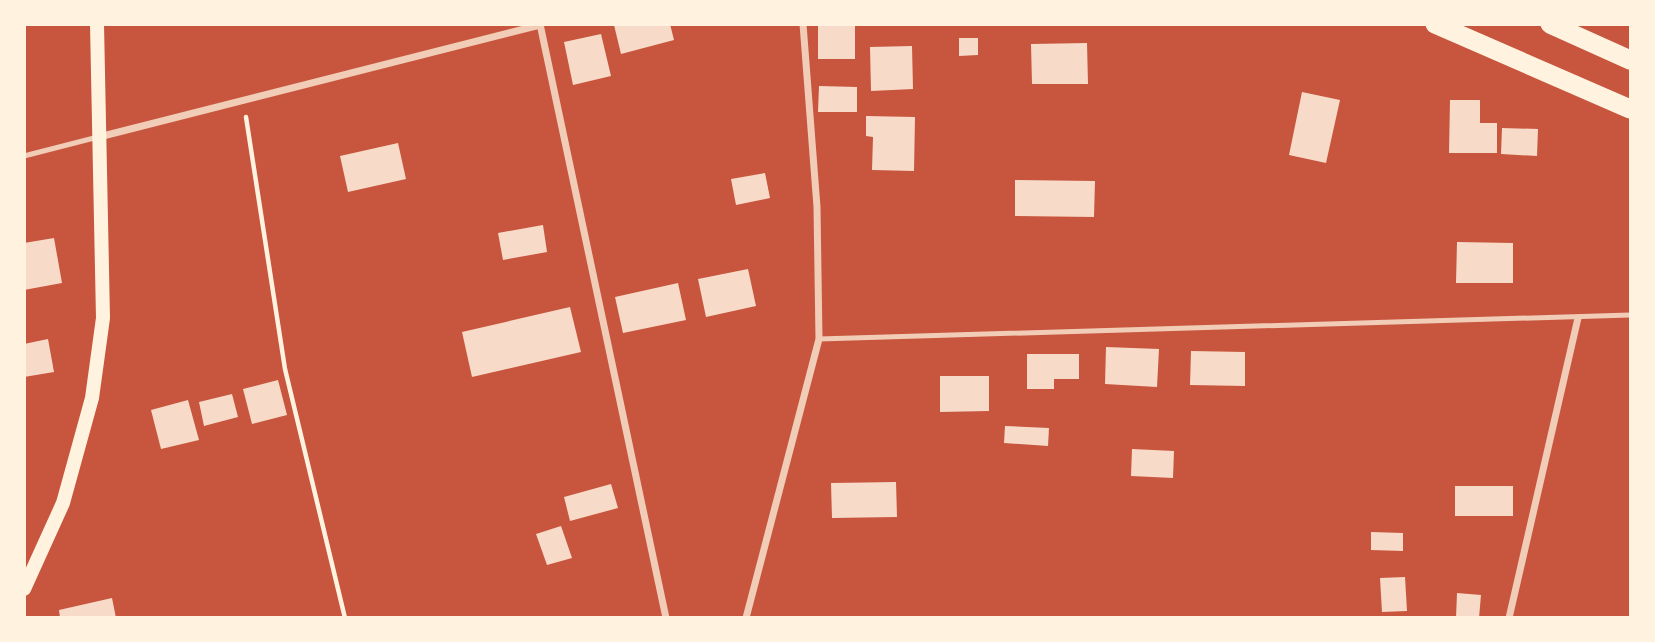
<svg xmlns="http://www.w3.org/2000/svg" width="1655" height="642" font-family="'DM Sans',sans-serif">
  <style>
    .building { fill: #f7dbc8 }
    .lines { fill: none; stroke-linecap: round; stroke-linejoin: round }
    .path { stroke: #fff3e0; stroke-width: 4.5 }
    .service { stroke: #f1ccb7; stroke-width: 5 }
    .minor { stroke: #f1ccb7; stroke-width: 7 }
    .secondary { stroke: #fff3e0; stroke-width: 14 }
    .trunk { stroke: #fff3e0; stroke-width: 19 }
  </style>
  <rect width="100%" height="100%" fill="#c8553d"/>
  <g class="building">
    <path d="M670 24 674 40 621 54 614 25Z"/>
    <rect x="818" y="24" width="37" height="35"/>
    <path d="M601 34 611 76 573 85 564 42Z"/>
    <path d="M959 38H978V55L959 56Z"/>
    <path d="M1087 43 1088 84H1032L1031 44Z"/>
    <path d="M912 46 913 89 871 91 870 47Z"/>
    <path d="M819 86 857 87V112H818Z"/>
    <path d="M1302 92 1340 100 1326 163 1289 155Z"/>
    <path d="M1450 100H1480V123H1497V153H1449Z"/>
    <path d="M866 116 915 117 914 171 872 170 873 137 866 136Z"/>
    <path d="M1502 128 1538 129 1537 156 1501 154Z"/>
    <path d="M398 143 406 179 348 192 340 156Z"/>
    <path d="M765 173 770 198 736 205 731 179Z"/>
    <path d="M1015 180 1095 181 1094 217 1015 216Z"/>
    <path d="M543 225 547 252 503 260 498 233Z"/>
    <path d="M54 238 62 283 24 290V243Z"/>
    <path d="M1457 242 1513 243V283H1456Z"/>
    <path d="M748 269 756 306 706 317 698 279Z"/>
    <path d="M678 283 686 320 623 333 615 297Z"/>
    <path d="M570 307 581 352 472 377 462 332Z"/>
    <path d="M48 339 54 372 24 377V344Z"/>
    <path d="M1106 347 1159 349 1157 387 1105 384Z"/>
    <path d="M1191 351 1245 352V386L1190 385Z"/>
    <path d="M1027 354H1079V379H1054V389H1027Z"/>
    <path d="M940 376H989V411L940 412Z"/>
    <path d="M278 380 287 415 252 424 243 389Z"/>
    <path d="M232 394 238 417 204 426 199 402Z"/>
    <path d="M188 400 199 440 161 449 151 410Z"/>
    <path d="M1005 426 1049 428 1048 446 1004 443Z"/>
    <path d="M1132 449 1174 451 1173 478 1131 476Z"/>
    <path d="M896 482 897 517 832 518 831 483Z"/>
    <path d="M611 484 618 508 570 521 564 497Z"/>
    <rect x="1455" y="486" width="58" height="30"/>
    <path d="M561 526 572 558 547 565 536 534Z"/>
    <path d="M1371 532 1403 533V551L1371 550Z"/>
    <path d="M1405 577 1407 611 1382 612 1380 578Z"/>
    <path d="M1457 593 1481 595 1479 618H1456Z"/>
    <path d="M112 598 116 618H60L59 610Z"/>
  </g>
  <g class="lines">
    <path class="path" d="M246 117 285 369 345 618"/>
    <g class="service">
      <path d="M24 156 98 137"/>
      <path d="M819 339 1630 315"/>
    </g>
    <g class="minor">
      <path d="M540 24 666 618"/>
      <path d="M99 137 540 25"/>
      <path d="M746 618 819 339 817 207 803 24"/>
      <path d="M1509 618 1578 318"/>
    </g>
    <path class="secondary" d="M24 589 63 503 92 398 103 318 97 24"/>
    <g class="trunk">
      <path d="M1435 24 1630 109"/>
      <path d="M1550 24 1630 60"/>
    </g>
  </g>
  <rect width="1655" height="642" fill="none" stroke="#fff3e0" stroke-width="52"/>
</svg>
